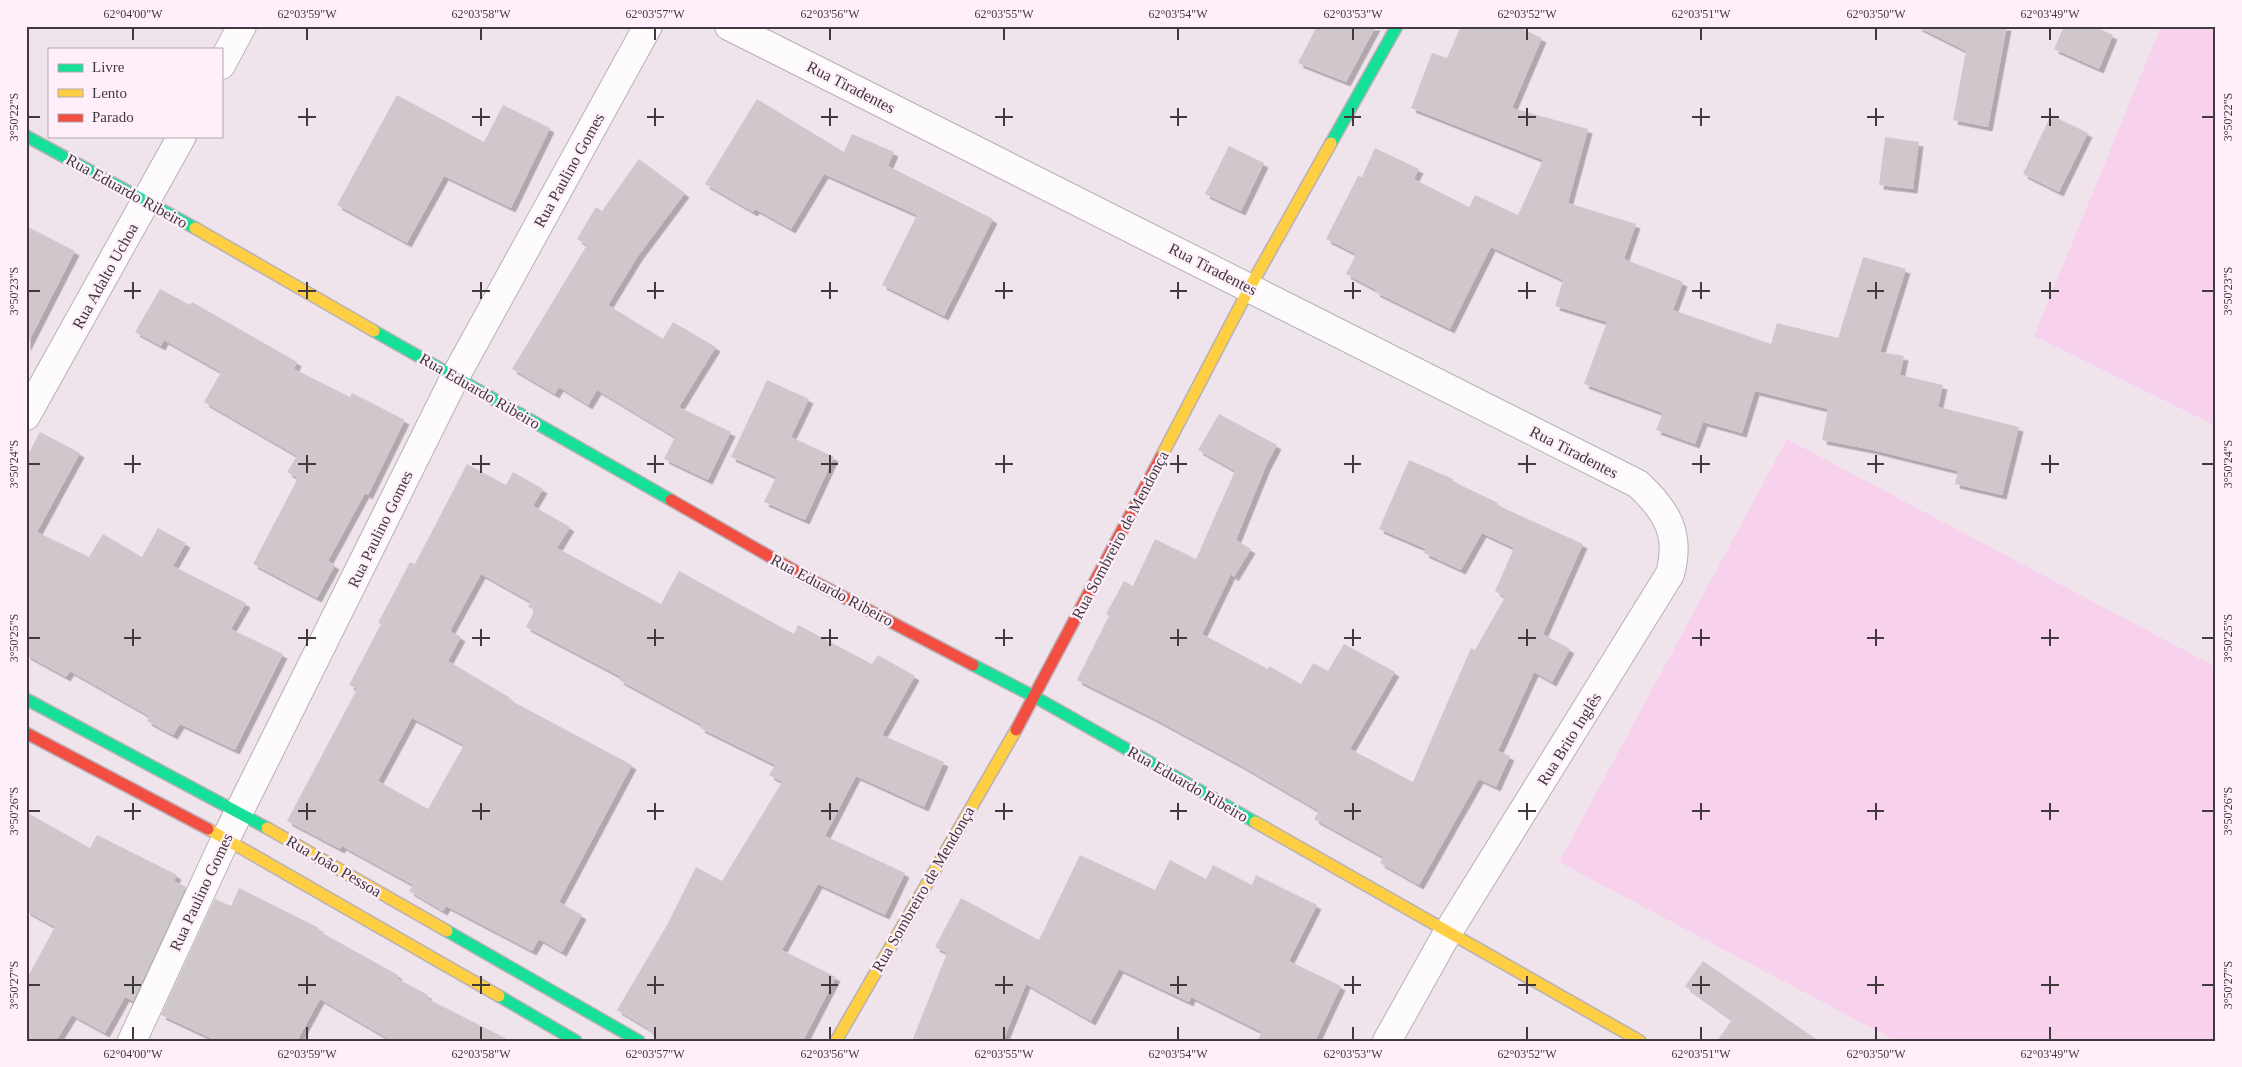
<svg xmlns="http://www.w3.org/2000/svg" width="2242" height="1067" font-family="'Times New Roman',serif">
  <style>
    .green { fill: #f8d2ed }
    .building { fill: #d0c7cd; fill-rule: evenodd; filter: url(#shadow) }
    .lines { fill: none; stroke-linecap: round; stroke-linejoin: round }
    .street-casing { stroke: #b8b0b6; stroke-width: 30 }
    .fast-casing { stroke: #b8b0b6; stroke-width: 14 }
    .slow-casing { stroke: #b8b0b6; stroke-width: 14 }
    .jam-casing { stroke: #b8b0b6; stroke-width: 14 }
    .street { stroke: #fdfbfc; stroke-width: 28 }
    .fast { stroke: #16e098; stroke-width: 11 }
    .slow { stroke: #ffcf43; stroke-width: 11 }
    .jam { stroke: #f24e42; stroke-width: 11 }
    .ticks { fill: none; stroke: #40393e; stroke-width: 2 }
    .labels { text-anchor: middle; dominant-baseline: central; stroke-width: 4.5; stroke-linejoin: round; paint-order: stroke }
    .street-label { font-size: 16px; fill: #40393e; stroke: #ffeffa }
    .neatline { fill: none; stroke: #40393e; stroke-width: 2 }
    .ticks-label { font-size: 12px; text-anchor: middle; fill: #40393e }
  </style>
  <defs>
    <filter id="shadow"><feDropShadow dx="4.5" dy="4.5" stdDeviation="0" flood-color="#0004"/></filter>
  </defs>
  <rect width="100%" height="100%" fill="#f0e4ec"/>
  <g class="green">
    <path d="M2161 26H2216V426L2034 336Z"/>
    <path d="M1787 439 2216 667V1041H1896L1559 862Z"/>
  </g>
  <g class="building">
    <path d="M1317 26H1376L1346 82 1298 63Z"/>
    <path d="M1461 26H1516L1542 38 1512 108 1588 129 1568 203 1636 224 1624 259 1683 282 1673 310 1771 344 1777 323 1838 338 1863 257 1906 269 1880 352 1904 356 1900 375 1943 385 1938 407 2019 427 2002 495 1955 484 1958 471 1873 450 1822 440 1828 409 1755 391 1742 433 1703 422 1695 444 1656 430 1663 413 1584 384 1607 322 1555 306 1563 280 1491 247 1450 329 1375 292 1376 290 1346 274 1356 254 1326 239 1358 176 1362 177 1375 148 1419 169 1414 179 1469 207 1475 195 1518 215 1543 160 1411 108 1432 53 1447 58Z"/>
    <path d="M1916 26H2007L1988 127 1953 120 1966 51Z"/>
    <path d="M2064 26H2093L2113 35 2099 69 2054 49Z"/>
    <path d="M397 95 484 142 503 105 550 128 511 208 444 176 407 243 337 205Z"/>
    <path d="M757 99 844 152 852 134 894 152 888 166 993 219 944 316 882 285 917 215 824 174 791 229 755 209 753 212 705 184Z"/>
    <path d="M2051 115 2088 133 2059 192 2023 174Z"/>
    <path d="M1885 137 1919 142 1913 189 1879 185Z"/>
    <path d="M1229 146 1264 163 1241 211 1205 194Z"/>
    <path d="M639 159 685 193 638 256 608 305 663 339 673 322 716 347 679 407 731 432 708 480 664 459 675 437 597 390 588 405 559 387 555 394 512 369 587 245 577 239 596 207 602 211Z"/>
    <path d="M26 226 75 251 26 347Z"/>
    <path d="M160 289 190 305 192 302 297 362 294 369 350 397 352 393 405 420 368 495 365 493 328 561 335 565 317 598 253 564 298 478 287 472 297 456 204 402 221 372 164 340 161 346 135 332Z"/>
    <path d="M767 380 809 399 791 437 834 457 805 520 764 502 776 477 731 457Z"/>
    <path d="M1219 414 1277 445 1266 466 1236 540 1251 549 1234 577 1231 574 1202 634 1268 669 1269 666 1301 684 1313 663 1328 671 1344 644 1395 672 1350 749 1413 782 1471 648 1475 650 1505 597 1495 591 1514 548 1482 533 1461 570 1424 553 1426 549 1379 529 1409 460 1453 479 1452 481 1498 503 1497 505 1583 544 1543 634 1570 649 1552 682 1534 672 1498 751 1510 756 1496 787 1479 779 1419 885 1380 863 1383 857 1314 819 1319 811 1240 765 1149 716 1077 680 1109 616 1106 614 1124 581 1133 586 1155 539 1196 559 1235 471 1198 450Z"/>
    <path d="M40 432 80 453 37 532 89 557 103 534 142 557 158 528 186 543 173 566 246 603 231 629 283 654 235 750 180 724 173 735 147 721 149 716 70 671 66 677 26 655V458Z"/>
    <path d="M467 464 506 485 513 472 543 489 533 506 570 527 557 548 661 604 679 571 794 634 798 625 872 664 878 655 915 676 882 735 944 762 924 807 856 776 825 836 905 873 885 915 818 884 782 950 836 977 803 1041H655L653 1034 647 1028 617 1010 667 925 696 867 722 881 782 782 769 775 775 765 700 728 702 725 619 680 621 677 526 627 535 610 528 607 531 602 481 574 450 631 461 637 448 661 509 697 508 699 632 765 559 902 582 915 562 952 539 939 532 951 446 906 443 911 409 891 413 885 342 846 340 849 287 821 357 689 349 685 381 624 378 623 410 562 415 564ZM412 718 464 745 428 809 378 781Z"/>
    <path d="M26 812 90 848 97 835 177 875 174 881 186 887 133 1001 125 997 105 1033 72 1015 56 1041H26V980L55 927 26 911Z"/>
    <path d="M1080 855 1155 890 1170 860 1206 879 1213 865 1252 885 1256 875 1317 905 1289 961 1341 986 1315 1041H1257L1262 1032 1191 997 1189 1002 1119 969 1091 1021 1026 984 1003 1041H912L947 953 935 947 961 898 1039 940Z"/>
    <path d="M239 888 319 928 317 930 398 975 396 978 428 995 426 998 511 1041H392L320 999 297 1041H217L161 1015 215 899 231 906Z"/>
    <path d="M1703 961 1819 1041H1717L1732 1020 1685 986Z"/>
  </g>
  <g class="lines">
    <g class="street-casing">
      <g id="street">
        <path d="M729 26 1638 484C1667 511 1681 534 1670 574L1448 932 1387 1041"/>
        <path d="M221 65 242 26"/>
        <path d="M26 416 182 136"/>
        <path d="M132 1041 226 838 455 377 648 26"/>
      </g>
    </g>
    <g class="fast-casing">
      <g id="fast">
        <path d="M26 136 195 228"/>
        <path d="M1331 143 1397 26"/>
        <path d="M374 331 671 500"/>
        <path d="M973 665 1035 697 1255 822"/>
        <path d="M26 699 267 828"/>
        <path d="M447 931 639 1041"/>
        <path d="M499 996 576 1041"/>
      </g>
    </g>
    <g class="slow-casing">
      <g id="slow">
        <path d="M195 228 374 331"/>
        <path d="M1161 457 1250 287 1331 143"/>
        <path d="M1255 822 1640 1041"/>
        <path d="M267 828 447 931"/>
        <path d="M208 829 499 996"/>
        <path d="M836 1041 1016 730"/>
      </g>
    </g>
    <g class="jam-casing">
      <g id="jam">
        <path d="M671 500 809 579 973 665"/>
        <path d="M1016 730 1161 457"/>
        <path d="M26 733 208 829"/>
      </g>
    </g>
    <use href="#street" class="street"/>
    <use href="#fast" class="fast"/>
    <use href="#slow" class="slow"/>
    <use href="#jam" class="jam"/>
  </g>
  <path class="ticks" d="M133 28V40M307 28V40M481 28V40M655 28V40M830 28V40M1004 28V40M1178 28V40M1353 28V40M1527 28V40M1701 28V40M1876 28V40M2050 28V40M307 108V126M481 108V126M655 108V126M830 108V126M1004 108V126M1178 108V126M1353 108V126M1527 108V126M1701 108V126M1876 108V126M2050 108V126M28 117H40M298 117H316M472 117H490M647 117H664M821 117H838M995 117H1013M1170 117H1187M1344 117H1361M1518 117H1536M1692 117H1710M1867 117H1884M2041 117H2059M2202 117H2214M133 282V299M307 282V299M481 282V299M655 282V299M830 282V299M1004 282V299M1178 282V299M1353 282V299M1527 282V299M1701 282V299M1876 282V299M2050 282V299M28 291H40M124 291H141M298 291H316M472 291H490M647 291H664M821 291H838M995 291H1013M1170 291H1187M1344 291H1361M1518 291H1536M1692 291H1710M1867 291H1884M2041 291H2059M2202 291H2214M133 455V473M307 455V473M481 455V473M655 455V473M830 455V473M1004 455V473M1178 455V473M1353 455V473M1527 455V473M1701 455V473M1876 455V473M2050 455V473M28 464H40M124 464H141M298 464H316M472 464H490M647 464H664M821 464H838M995 464H1013M1170 464H1187M1344 464H1361M1518 464H1536M1692 464H1710M1867 464H1884M2041 464H2059M2202 464H2214M133 629V646M307 629V646M481 629V646M655 629V646M830 629V646M1004 629V646M1178 629V646M1353 629V646M1527 629V646M1701 629V646M1876 629V646M2050 629V646M28 638H40M124 638H141M298 638H316M472 638H490M647 638H664M821 638H838M995 638H1013M1170 638H1187M1344 638H1361M1518 638H1536M1692 638H1710M1867 638H1884M2041 638H2059M2202 638H2214M133 803V820M307 803V820M481 803V820M655 803V820M830 803V820M1004 803V820M1178 803V820M1353 803V820M1527 803V820M1701 803V820M1876 803V820M2050 803V820M28 811H40M124 811H141M298 811H316M472 811H490M647 811H664M821 811H838M995 811H1013M1170 811H1187M1344 811H1361M1518 811H1536M1692 811H1710M1867 811H1884M2041 811H2059M2202 811H2214M133 976V994M307 976V994M481 976V994M655 976V994M830 976V994M1004 976V994M1178 976V994M1353 976V994M1527 976V994M1701 976V994M1876 976V994M2050 976V994M28 985H40M124 985H141M298 985H316M472 985H490M647 985H664M821 985H838M995 985H1013M1170 985H1187M1344 985H1361M1518 985H1536M1692 985H1710M1867 985H1884M2041 985H2059M2202 985H2214M133 1027V1040M307 1027V1040M481 1027V1040M655 1027V1040M830 1027V1040M1004 1027V1040M1178 1027V1040M1353 1027V1040M1527 1027V1040M1701 1027V1040M1876 1027V1040M2050 1027V1040"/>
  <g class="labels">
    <g class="street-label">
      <text transform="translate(851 87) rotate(27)">Rua Tiradentes</text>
      <text transform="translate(569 170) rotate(-61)">Rua Paulino Gomes</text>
      <text transform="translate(127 191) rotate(29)">Rua Eduardo Ribeiro</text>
      <text transform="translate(1213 269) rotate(27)">Rua Tiradentes</text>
      <text transform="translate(105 276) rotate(-61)">Rua Adalto Uchoa</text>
      <text transform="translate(480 391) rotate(30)">Rua Eduardo Ribeiro</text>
      <text transform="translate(1574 452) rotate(27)">Rua Tiradentes</text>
      <text transform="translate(380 529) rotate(-64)">Rua Paulino Gomes</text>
      <text transform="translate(1120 535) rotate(-62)">Rua Sombreiro de Mendonça</text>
      <text transform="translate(832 590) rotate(28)">Rua Eduardo Ribeiro</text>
      <text transform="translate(1569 739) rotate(-58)">Rua Brito Inglês</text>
      <text transform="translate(1188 784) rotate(30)">Rua Eduardo Ribeiro</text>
      <text transform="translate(334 866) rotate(30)">Rua João Pessoa</text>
      <text transform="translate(923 889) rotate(-60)">Rua Sombreiro de Mendonça</text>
      <text transform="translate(201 892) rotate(-65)">Rua Paulino Gomes</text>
    </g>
  </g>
  <rect width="2242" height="1067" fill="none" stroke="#ffeffa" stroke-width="55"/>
  <rect x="48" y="48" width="175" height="90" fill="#ffeffa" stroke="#b3a6af"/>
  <rect x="58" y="64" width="25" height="8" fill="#16e098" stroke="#b3a6af"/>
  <text x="92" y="72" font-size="15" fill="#40393e">Livre</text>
  <rect x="58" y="89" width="25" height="8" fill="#ffcf43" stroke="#b3a6af"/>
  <text x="92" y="98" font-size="15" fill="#40393e">Lento</text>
  <rect x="58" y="114" width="25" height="8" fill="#f24e42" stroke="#b3a6af"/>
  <text x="92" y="122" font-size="15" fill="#40393e">Parado</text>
  <rect x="28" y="28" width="2186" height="1012" class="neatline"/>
  <g class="ticks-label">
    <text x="133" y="18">62°04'00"W</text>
    <text x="307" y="18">62°03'59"W</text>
    <text x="481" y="18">62°03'58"W</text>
    <text x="655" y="18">62°03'57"W</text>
    <text x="830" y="18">62°03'56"W</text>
    <text x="1004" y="18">62°03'55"W</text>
    <text x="1178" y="18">62°03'54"W</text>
    <text x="1353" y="18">62°03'53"W</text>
    <text x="1527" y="18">62°03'52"W</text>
    <text x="1701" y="18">62°03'51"W</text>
    <text x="1876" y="18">62°03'50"W</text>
    <text x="2050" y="18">62°03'49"W</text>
    <text transform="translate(14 117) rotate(-90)" y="4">3°50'22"S</text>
    <text transform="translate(2228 117) rotate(-90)" y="4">3°50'22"S</text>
    <text transform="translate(14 291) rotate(-90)" y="4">3°50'23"S</text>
    <text transform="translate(2228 291) rotate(-90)" y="4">3°50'23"S</text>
    <text transform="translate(14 464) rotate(-90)" y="4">3°50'24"S</text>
    <text transform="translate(2228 464) rotate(-90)" y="4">3°50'24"S</text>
    <text transform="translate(14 638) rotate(-90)" y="4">3°50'25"S</text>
    <text transform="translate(2228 638) rotate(-90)" y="4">3°50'25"S</text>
    <text transform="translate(14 811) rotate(-90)" y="4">3°50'26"S</text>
    <text transform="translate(2228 811) rotate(-90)" y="4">3°50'26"S</text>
    <text transform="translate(14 985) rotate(-90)" y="4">3°50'27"S</text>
    <text transform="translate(2228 985) rotate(-90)" y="4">3°50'27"S</text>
    <text x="133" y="1058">62°04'00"W</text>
    <text x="307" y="1058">62°03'59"W</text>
    <text x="481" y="1058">62°03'58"W</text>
    <text x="655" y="1058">62°03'57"W</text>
    <text x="830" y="1058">62°03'56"W</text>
    <text x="1004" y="1058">62°03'55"W</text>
    <text x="1178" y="1058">62°03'54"W</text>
    <text x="1353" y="1058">62°03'53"W</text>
    <text x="1527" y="1058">62°03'52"W</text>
    <text x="1701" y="1058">62°03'51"W</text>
    <text x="1876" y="1058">62°03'50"W</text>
    <text x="2050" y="1058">62°03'49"W</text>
  </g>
</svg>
